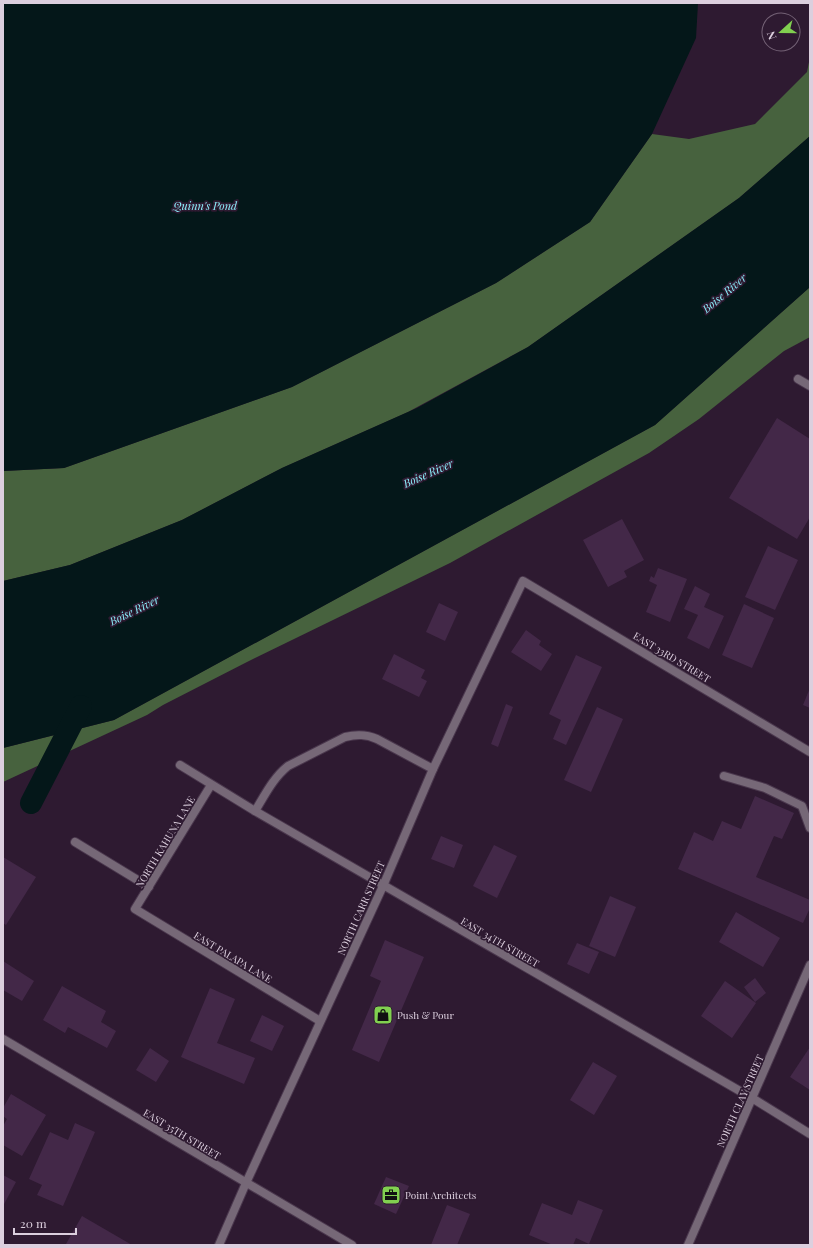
<svg xmlns="http://www.w3.org/2000/svg" width="813" height="1248" font-family="'Playfair Display',serif">
  <style>
    .forest { fill: #47623e }
    .water { fill: #041719 }
    .lines { fill: none; stroke-linecap: round; stroke-linejoin: round }
    .canal { stroke: #041719; stroke-width: 22 }
    .building { fill: #432848 }
    .lane-casing { stroke: #4a374d; stroke-width: 10 }
    .street-casing { stroke: #4a374d; stroke-width: 10 }
    .lane { stroke: #766877; stroke-width: 8 }
    .street { stroke: #766877; stroke-width: 8 }
    .labels { text-anchor: middle; dominant-baseline: central; stroke-width: 3.5; stroke-linejoin: round; paint-order: stroke }
    .street-label { font-size: 10px; fill: #dccfde; stroke: #2e1a31 }
    .poi-label { font-size: 10px; fill: #dccfde; stroke: #2e1a31; text-anchor: start }
    .water-label { font-size: 11px; font-style: italic; fill: #8cf0fc; stroke: #2e1a31 }
  </style>
  <rect width="100%" height="100%" fill="#2e1a31"/>
  <g class="forest">
    <path d="M810 57V136L739 198 528 347 408 412 282 468 182 520 70 565 3 581V471L64 468 292 387 496 283 590 222 652 134 689 139 755 124 807 72Z"/>
    <path d="M810 287V337L784 351 699 419 649 453 450 563 247 662 163 705 147 715 3 782V748L114 720 655 425Z"/>
  </g>
  <g class="water">
    <path d="M3 3H698L696 38 652 134 590 222 496 283 292 387 64 468 3 471Z"/>
    <path d="M810 136V287L655 425 114 720 3 748V581L70 565 182 520 282 468 417 408 528 347 739 198Z"/>
  </g>
  <g class="lines">
    <path class="canal" d="M31 803 81 706"/>
  </g>
  <g class="building">
    <path d="M777 418 810 439V517L797 539 729 498Z"/>
    <path d="M622 519 644 560 624 571 627 577 608 587 583 540Z"/>
    <path d="M768 546 798 560 775 610 745 597Z"/>
    <path d="M658 568 687 579 670 622 646 612 657 585 649 581 651 576 654 578Z"/>
    <path d="M695 586 710 594 704 607 724 616 709 649 687 638 698 615 684 609Z"/>
    <path d="M439 603 458 612 445 641 426 632Z"/>
    <path d="M744 604 774 618 752 668 722 655Z"/>
    <path d="M526 630 541 641 539 645 552 654 541 671 511 652Z"/>
    <path d="M394 654 425 670 421 678 427 681 419 697 382 679Z"/>
    <path d="M576 655 602 667 566 745 553 739 561 720 549 714Z"/>
    <path d="M810 688V708L803 705Z"/>
    <path d="M506 704 513 707 498 747 491 744Z"/>
    <path d="M597 707 623 719 591 792 564 780Z"/>
    <path d="M755 796 794 813 782 839 774 836 756 877 810 900V908L803 923 678 869 694 832 713 841 722 821 741 829Z"/>
    <path d="M441 836 463 845 454 868 431 859Z"/>
    <path d="M494 845 517 856 497 898 473 886Z"/>
    <path d="M3 857 36 877 6 925 3 923Z"/>
    <path d="M610 896 636 907 615 957 589 946Z"/>
    <path d="M736 912 780 938 763 967 719 942Z"/>
    <path d="M385 940 424 957 379 1062 352 1050 381 981 370 976Z"/>
    <path d="M577 943 599 952 589 974 567 964Z"/>
    <path d="M3 961 34 981 22 1001 3 990Z"/>
    <path d="M755 978 766 993 755 1002 744 987Z"/>
    <path d="M725 981 756 1003 732 1038 701 1016Z"/>
    <path d="M62 986 106 1011 101 1022 116 1031 107 1048 68 1027 65 1033 43 1020Z"/>
    <path d="M210 988 235 999 217 1043 255 1058 244 1084 181 1057Z"/>
    <path d="M262 1015 284 1026 272 1051 250 1041Z"/>
    <path d="M810 1047V1090L790 1077Z"/>
    <path d="M150 1048 169 1061 156 1082 136 1070Z"/>
    <path d="M593 1062 617 1076 594 1115 570 1100Z"/>
    <path d="M11 1094 46 1115 22 1156 3 1145V1126L7 1119 3 1116V1108Z"/>
    <path d="M75 1123 95 1132 63 1206 37 1195 42 1185 29 1179 50 1132 68 1140Z"/>
    <path d="M3 1175 16 1182 3 1206Z"/>
    <path d="M386 1177 409 1186 396 1214 374 1204Z"/>
    <path d="M578 1200 603 1210 589 1244 576 1238 573 1245H553L529 1235 542 1203 572 1215Z"/>
    <path d="M447 1205 470 1214 457 1245H431Z"/>
    <path d="M82 1216 132 1245H67L66 1244Z"/>
  </g>
  <g class="lines">
    <g class="lane-casing">
      <path id="lane" d="M724 776 765 788 802 806 810 828"/>
    </g>
    <g class="street-casing">
      <g id="street">
        <path d="M798 379 810 386"/>
        <path d="M180 765 255 811 752 1098 810 1134"/>
        <path d="M211 785 135 909 320 1021"/>
        <path d="M255 811C265 795 273 778 288 766L345 737C357 734 366 734 377 739L433 769"/>
        <path d="M75 842 149 887"/>
        <path d="M3 1039 352 1245"/>
        <path d="M219 1245 246 1183 383 886 433 769 523 581 810 752"/>
        <path d="M688 1245 810 965"/>
      </g>
    </g>
    <use href="#lane" class="lane"/>
    <use href="#street" class="street"/>
  </g>
  <defs>
    <g id="shop-square" transform="scale(1)"><rect x="-9" y="-9" width="18" height="18" rx="4" fill="#81d050" stroke="#2e1a31"/><path d="M-5-2.5h2.3a2.7 3.5 0 0 1 5.4 0H5L5.5 6h-11ZM-1.5-2.5h3a1.5 2.3 0 0 0-3 0Z" fill="#111"/></g>
    <g id="office-square" transform="scale(1)"><rect x="-9" y="-9" width="18" height="18" rx="4" fill="#81d050" stroke="#2e1a31"/><path d="M-6-3h4V-5.5h4V-3h4V5H-6ZM-1-4.5V-3h2v-1.5ZM-6 0V1H6V0Z" fill="#111"/></g>
  </defs>
  <g fill-rule="evenodd">
    <use href="#shop-square" x="383" y="1015"/>
    <use href="#office-square" x="391" y="1195"/>
  </g>
  <g class="labels">
    <g class="street-label">
      <text transform="translate(672 657) rotate(31)">EAST 33RD STREET</text>
      <text transform="translate(165 842) rotate(-59)">NORTH KAHUNA LANE</text>
      <text transform="translate(361 908) rotate(-66)">NORTH CARR STREET</text>
      <text transform="translate(500 942) rotate(30)">EAST 34TH STREET</text>
      <text transform="translate(233 957) rotate(31)">EAST PALAPA LANE</text>
      <text transform="translate(740 1101) rotate(-66)">NORTH CLAY STREET</text>
      <text transform="translate(182 1134) rotate(31)">EAST 35TH STREET</text>
    </g>
    <g class="poi-label">
      <text x="397" y="1015">Push &amp; Pour</text>
      <text x="405" y="1195">Point Architects</text>
    </g>
    <g class="water-label">
      <text x="205" y="205">Quinn's Pond</text>
      <text transform="translate(724 293) rotate(-40)">Boise River</text>
      <text transform="translate(428 473) rotate(-24)">Boise River</text>
      <text transform="translate(134 610) rotate(-26)">Boise River</text>
    </g>
  </g>
  <rect width="813" height="1248" fill="none" stroke="#dccfde" stroke-width="8"/>
  <g transform="translate(781 32) rotate(249)"><circle r="19" fill="#2e1a31" stroke="#746276"/>
  <path d="M0-3L7 15L0 10L-7 15Z" fill="#81d050"/>
  <text y="-6" font-size="11" font-weight="bold" text-anchor="middle" fill="#dccfde">N</text>
  </g>
  <path d="M14 1228v6h62v-6" fill="none" stroke="#dccfde" stroke-width="2"/>
  <text x="20" y="1228" font-size="12" fill="#dccfde" stroke="#2e1a31" stroke-width="3" paint-order="stroke">20 m</text>
</svg>
